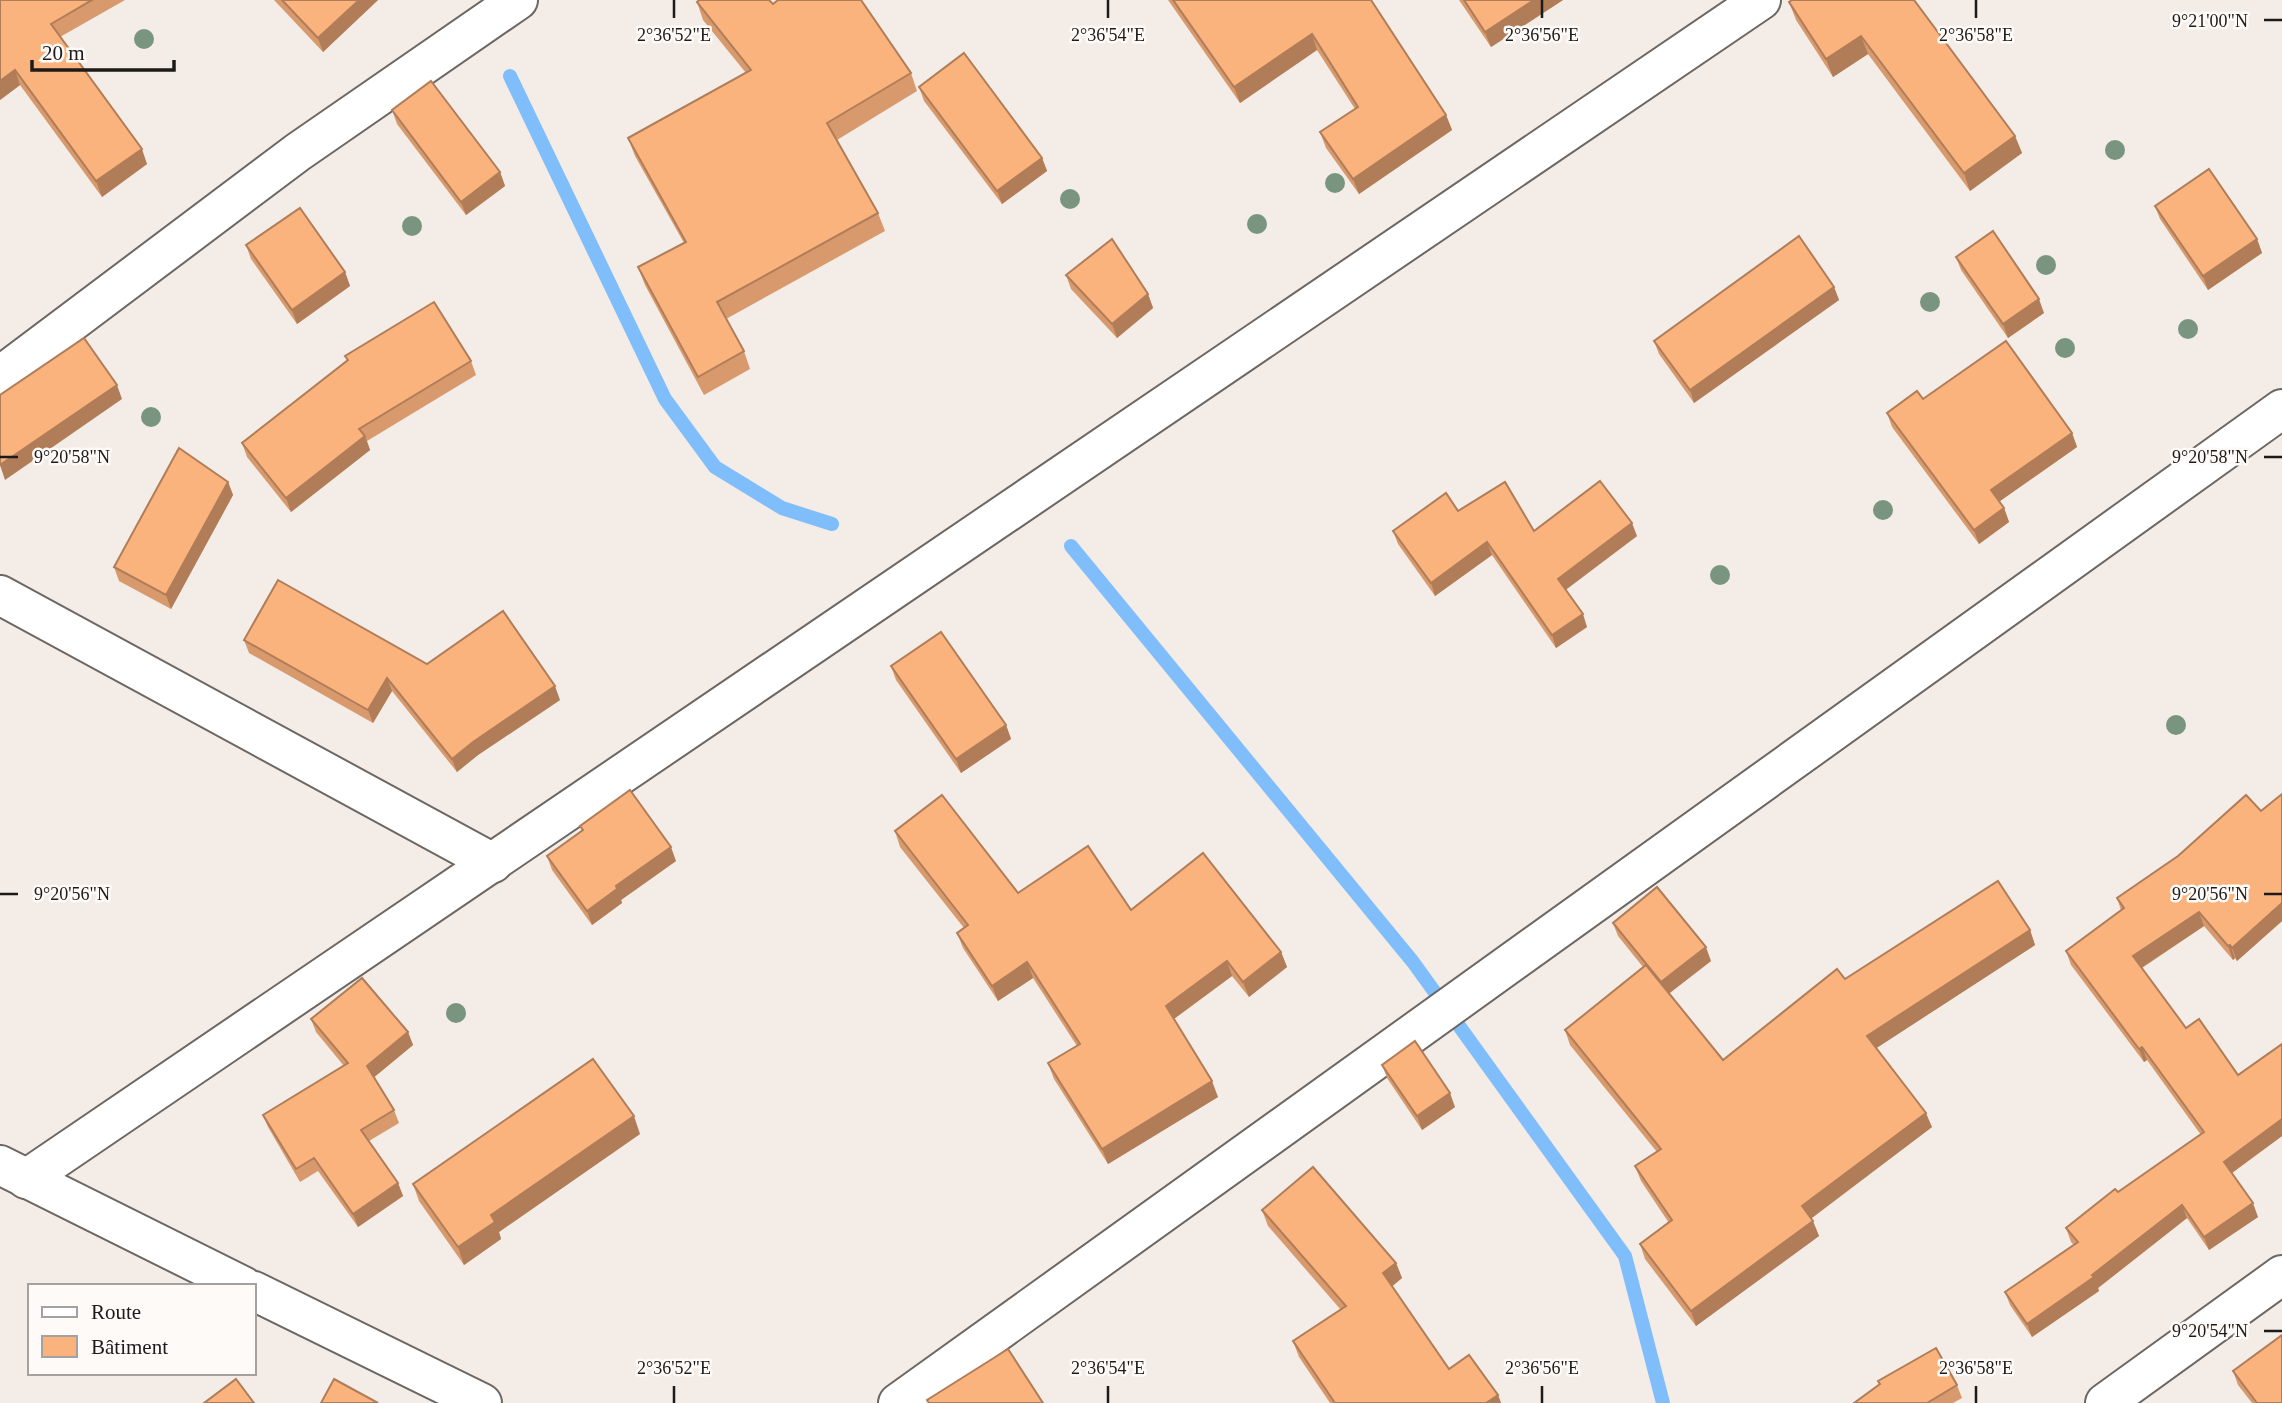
<svg xmlns="http://www.w3.org/2000/svg" width="2282" height="1403" font-family="Georgia,serif">
  <style>
    .lines { fill: none; stroke-linecap: round; stroke-linejoin: round }
    .stream { stroke: #80befb; stroke-width: 14 }
    .minor-casing { stroke: #6d6763; stroke-width: 42 }
    .minor { stroke: #fff; stroke-width: 38 }
    .tree { fill: #799580 }
    .wall { fill: #d89a6c }
    .shaded-wall { fill: #b07d58 }
    .building { fill: #fbb37e; stroke: #b07d58; stroke-width: 2 }
    .ticks { fill: none; stroke: #1d1b19; stroke-width: 2.5 }
    .ticks-label { font-size: 18px; text-anchor: middle; fill: #1d1b19; stroke: #fefaf7; stroke-width: 5; stroke-linejoin: round; paint-order: stroke }
  </style>
  <rect width="100%" height="100%" fill="#f3ece7"/>
  <g class="lines">
    <g class="stream">
      <path d="M510 76 665 399 715 467 782 508 832 524"/>
      <path d="M1071 546 1413 962 1625 1256 1663 1403"/>
    </g>
    <g class="minor-casing">
      <g id="minor">
        <path d="M0 376 298 152 518 0"/>
        <path d="M0 595 493 863"/>
        <path d="M0 1165 243 1286"/>
        <path d="M26 1179 1761 0"/>
        <path d="M254 1291 482 1403"/>
        <path d="M898 1403 2282 409"/>
        <path d="M2105 1403 2282 1275"/>
      </g>
    </g>
    <use href="#minor" class="minor"/>
  </g>
  <g class="tree">
    <circle cx="144" cy="39" r="10"/>
    <circle cx="2115" cy="150" r="10"/>
    <circle cx="1335" cy="183" r="10"/>
    <circle cx="1070" cy="199" r="10"/>
    <circle cx="1257" cy="224" r="10"/>
    <circle cx="412" cy="226" r="10"/>
    <circle cx="2046" cy="265" r="10"/>
    <circle cx="1930" cy="302" r="10"/>
    <circle cx="2188" cy="329" r="10"/>
    <circle cx="2065" cy="348" r="10"/>
    <circle cx="151" cy="417" r="10"/>
    <circle cx="1883" cy="510" r="10"/>
    <circle cx="1720" cy="575" r="10"/>
    <circle cx="2176" cy="725" r="10"/>
    <circle cx="456" cy="1013" r="10"/>
  </g>
  <g class="wall">
    <path d="M0 0H125L60 37 147 164 102 197 20 85 0 100Z"/>
    <path d="M274 0H378L323 52Z"/>
    <path d="M1168 0H1371L1446 115 1452 130 1359 194 1326 148 1320 132 1355 109 1317 50 1240 103Z"/>
    <path d="M1459 0H1563L1491 47Z"/>
    <path d="M1914 0 2015 136 2022 153 1970 191 1868 54 1833 77 1796 20 1789 2Z"/>
    <path d="M697 2 773 4 911 73 917 91 837 140 878 213 885 231 726 319 744 351 750 369 704 395 645 285 638 267 684 243 635 156 628 138 746 73 703 20Z"/>
    <path d="M919 87 1042 158 1047 171 1002 204 924 101Z"/>
    <path d="M392 110 500 172 505 186 466 215 397 124Z"/>
    <path d="M2155 206 2257 239 2262 253 2208 290 2160 219Z"/>
    <path d="M246 245 345 272 350 286 297 324 251 259Z"/>
    <path d="M1956 257 2044 313 2008 338 1961 270Z"/>
    <path d="M1066 275 1148 294 1153 308 1117 338 1071 289Z"/>
    <path d="M1834 287 1839 300 1694 403 1659 354 1654 341Z"/>
    <path d="M345 356 471 361 476 375 367 441 370 450 291 512 247 457 242 443 347 360Z"/>
    <path d="M1923 399 2072 433 2077 447 1999 501 2004 508 2009 522 1979 544 1892 427 1887 413Z"/>
    <path d="M228 482 233 495 171 609 119 581 114 567Z"/>
    <path d="M1458 511 1534 531 1637 536 1566 589 1587 627 1556 648 1492 555 1435 596 1398 544 1393 531Z"/>
    <path d="M244 640 427 664 560 700 478 755 457 772 392 691 373 723 249 653Z"/>
    <path d="M891 666 1006 725 1011 739 961 773 896 680Z"/>
    <path d="M2282 794V921L2237 961 2235 958 2233 960 2204 926 2142 968 2186 1028 2238 1075 2282 1044V1136L2232 1173 2258 1217 2209 1250 2187 1218 2098 1288 2099 1291 2032 1337 2010 1305 2005 1292 2074 1245 2071 1242 2066 1228 2201 1135 2147 1060 2144 1062 2071 965 2066 951 2121 910 2117 898 2261 811Z"/>
    <path d="M580 826 676 861 621 900 622 903 592 925 552 870 547 856 582 831Z"/>
    <path d="M895 831 1018 893 1131 910 1281 952 1287 967 1249 997 1232 976 1174 1019 1218 1097 1108 1164 1054 1079 1048 1063 1077 1046 1033 978 998 1001 963 948 957 933 964 928 900 847Z"/>
    <path d="M1613 923 1711 961 1669 993 1723 1060 1845 979 2030 930 2035 945 1876 1048 1932 1127 1811 1218 1819 1236 1696 1326 1645 1259 1640 1244 1669 1223 1641 1181 1635 1166 1657 1152 1570 1045 1565 1030 1643 967 1618 936Z"/>
    <path d="M311 1019 408 1032 413 1045 374 1077 394 1110 399 1123 369 1141 398 1183 403 1196 358 1227 318 1171 300 1182 268 1127 263 1115 344 1066 316 1032Z"/>
    <path d="M1382 1065 1455 1107 1422 1130 1387 1078Z"/>
    <path d="M640 1134 499 1232 501 1239 464 1265 419 1201 413 1184Z"/>
    <path d="M1262 1210 1396 1263 1402 1278 1392 1286 1449 1369 1498 1395 1501 1403H1330L1299 1357 1293 1341 1341 1310 1268 1226Z"/>
    <path d="M2233 1371 2282 1403H2252L2238 1385Z"/>
    <path d="M1878 1381 1957 1385 1962 1398 1953 1403H1854L1879 1385Z"/>
  </g>
  <g class="shaded-wall">
    <path d="M359 0H378L323 52 318 38Z"/>
    <path d="M1534 0H1563L1491 47 1485 32Z"/>
    <path d="M1312 34 1317 50 1240 103 1234 87Z"/>
    <path d="M1861 36 1868 54 1833 77 1826 59Z"/>
    <path d="M15 70 20 85 0 100V81Z"/>
    <path d="M1446 115 1452 130 1359 194 1353 179Z"/>
    <path d="M2015 136 2022 153 1970 191 1964 173Z"/>
    <path d="M142 149 147 164 102 197 96 181Z"/>
    <path d="M1042 158 1047 171 1002 204 997 191Z"/>
    <path d="M500 172 505 186 466 215 461 202Z"/>
    <path d="M2257 239 2262 253 2208 290 2203 276Z"/>
    <path d="M345 272 350 286 297 324 292 310Z"/>
    <path d="M1834 287 1839 300 1694 403 1690 390Z"/>
    <path d="M1148 294 1153 308 1117 338 1112 324Z"/>
    <path d="M2039 299 2044 313 2008 338 2003 324Z"/>
    <path d="M117 385 122 399 5 480 0 465Z"/>
    <path d="M2072 433 2077 447 1996 504 1991 490Z"/>
    <path d="M365 436 370 450 291 512 286 498Z"/>
    <path d="M228 482 233 495 171 609 166 595Z"/>
    <path d="M2004 508 2009 522 1979 544 1974 530Z"/>
    <path d="M1632 523 1637 536 1563 592 1558 579Z"/>
    <path d="M1487 542 1492 555 1435 596 1431 583Z"/>
    <path d="M1583 614 1587 627 1556 648 1552 635Z"/>
    <path d="M387 678 392 691 373 723 368 710Z"/>
    <path d="M555 686 560 700 478 755 457 772 452 759 473 742Z"/>
    <path d="M1006 725 1011 739 961 773 956 759Z"/>
    <path d="M671 847 676 861 621 900 622 903 592 925 587 911 616 886Z"/>
    <path d="M2282 903V921L2237 961 2232 948Z"/>
    <path d="M2199 912 2204 926 2138 970 2133 956Z"/>
    <path d="M2030 930 2035 945 1872 1051 1867 1036Z"/>
    <path d="M2230 945 2235 958 2233 960 2228 946Z"/>
    <path d="M1706 947 1711 961 1666 996 1661 982Z"/>
    <path d="M1281 952 1287 967 1249 997 1243 982Z"/>
    <path d="M1227 961 1232 976 1171 1021 1166 1006Z"/>
    <path d="M1027 962 1033 978 998 1001 992 986Z"/>
    <path d="M408 1032 413 1045 372 1079 367 1066Z"/>
    <path d="M2142 1047 2147 1060 2144 1062 2139 1049Z"/>
    <path d="M1212 1081 1218 1097 1108 1164 1102 1149Z"/>
    <path d="M1450 1093 1455 1107 1422 1130 1417 1116Z"/>
    <path d="M1926 1113 1932 1127 1808 1221 1802 1206Z"/>
    <path d="M634 1116 640 1134 499 1232 501 1239 464 1265 458 1247 491 1215Z"/>
    <path d="M2282 1119V1136L2229 1175 2224 1162Z"/>
    <path d="M398 1183 403 1196 358 1227 353 1214Z"/>
    <path d="M2253 1203 2258 1217 2209 1250 2204 1237Z"/>
    <path d="M2182 1205 2187 1218 2098 1288 2099 1291 2032 1337 2027 1324 2092 1275Z"/>
    <path d="M1813 1221 1819 1236 1696 1326 1691 1311Z"/>
    <path d="M1396 1263 1402 1278 1389 1289 1383 1273Z"/>
    <path d="M1498 1395 1501 1403H1486Z"/>
  </g>
  <g class="building">
    <path d="M0 0H92L51 24 142 149 96 181 15 70 0 81Z"/>
    <path d="M282 0H359L318 38Z"/>
    <path d="M699 0H769L773 4 778 0H861L911 73 827 123 878 213 717 302 744 351 698 377 638 267 686 242 628 138 751 70 697 2Z"/>
    <path d="M1173 0H1371L1446 115 1353 179 1320 132 1358 107 1312 34 1234 87Z"/>
    <path d="M1464 0H1534L1485 32Z"/>
    <path d="M1792 0H1914L2015 136 1964 173 1861 36 1826 59 1789 2Z"/>
    <path d="M964 53 1042 158 997 191 919 87Z"/>
    <path d="M431 81 500 172 461 202 392 110Z"/>
    <path d="M2209 169 2257 239 2203 276 2155 206Z"/>
    <path d="M300 208 345 272 292 310 246 245Z"/>
    <path d="M1993 231 2039 299 2003 324 1956 257Z"/>
    <path d="M1799 236 1834 287 1690 390 1654 341Z"/>
    <path d="M1112 239 1148 294 1112 324 1066 275Z"/>
    <path d="M434 302 471 361 359 429 365 436 286 498 242 443 348 360 345 356Z"/>
    <path d="M84 338 117 385 0 465V395Z"/>
    <path d="M2006 341 2072 433 1991 490 2004 508 1974 530 1887 413 1917 391 1923 399Z"/>
    <path d="M179 448 228 482 166 595 114 567Z"/>
    <path d="M1600 481 1632 523 1558 579 1583 614 1552 635 1487 542 1431 583 1393 531 1446 493 1458 511 1505 482 1534 531Z"/>
    <path d="M278 580 427 664 503 611 555 686 473 742 452 759 387 678 368 710 244 640Z"/>
    <path d="M941 632 1006 725 956 759 891 666Z"/>
    <path d="M630 790 671 847 616 886 617 889 587 911 547 856 583 830 580 826Z"/>
    <path d="M2282 794V903L2232 948 2230 945 2228 946 2199 912 2133 956 2186 1028 2199 1019 2238 1075 2282 1044V1119L2224 1162 2253 1203 2204 1237 2182 1205 2092 1275 2094 1277 2027 1324 2005 1292 2078 1242 2066 1228 2115 1189 2118 1192 2204 1132 2142 1047 2139 1049 2066 951 2124 908 2117 898 2178 856 2246 795 2261 811Z"/>
    <path d="M942 795 1018 893 1088 846 1131 910 1203 853 1281 952 1243 982 1227 961 1166 1006 1212 1081 1102 1149 1048 1063 1080 1044 1027 962 992 986 957 933 968 925 895 831Z"/>
    <path d="M1998 881 2030 930 1867 1036 1926 1113 1802 1206 1813 1221 1691 1311 1640 1244 1672 1220 1635 1166 1661 1149 1565 1030 1646 965 1723 1060 1837 969 1845 979Z"/>
    <path d="M1657 887 1706 947 1661 982 1613 923Z"/>
    <path d="M362 978 408 1032 367 1066 394 1110 361 1130 398 1183 353 1214 314 1158 296 1169 263 1115 348 1063 311 1019Z"/>
    <path d="M1415 1041 1450 1093 1417 1116 1382 1065Z"/>
    <path d="M593 1059 634 1116 491 1215 495 1222 458 1247 413 1184Z"/>
    <path d="M1313 1167 1396 1263 1383 1273 1449 1369 1469 1355 1498 1395 1486 1403H1335L1293 1341 1346 1306 1262 1210Z"/>
    <path d="M2282 1335V1403H2257L2233 1371Z"/>
    <path d="M1936 1348 1957 1385 1927 1403H1854L1880 1384 1878 1381Z"/>
    <path d="M1008 1349 1043 1403H929L927 1400Z"/>
    <path d="M236 1379 254 1403H204Z"/>
    <path d="M334 1379 378 1403H321Z"/>
  </g>
  <path class="ticks" d="M674 0V18M1108 0V18M1542 0V18M1976 0V18M2264 20H2282M0 457H18M2264 457H2282M0 894H18M2264 894H2282M2264 1331H2282M674 1386V1403M1108 1386V1403M1542 1386V1403M1976 1386V1403"/>
  <g class="ticks-label">
    <text x="2210" y="27">9°21'00"N</text>
    <text x="674" y="41">2°36'52"E</text>
    <text x="1108" y="41">2°36'54"E</text>
    <text x="1542" y="41">2°36'56"E</text>
    <text x="1976" y="41">2°36'58"E</text>
    <text x="72" y="463">9°20'58"N</text>
    <text x="2210" y="463">9°20'58"N</text>
    <text x="72" y="900">9°20'56"N</text>
    <text x="2210" y="900">9°20'56"N</text>
    <text x="2210" y="1337">9°20'54"N</text>
    <text x="674" y="1374">2°36'52"E</text>
    <text x="1108" y="1374">2°36'54"E</text>
    <text x="1542" y="1374">2°36'56"E</text>
    <text x="1976" y="1374">2°36'58"E</text>
  </g>
  <rect x="28" y="1284" width="228" height="91" fill="#fefaf7" stroke="#a4a19e" stroke-width="2"/>
  <rect x="42" y="1307" width="35" height="10" fill="#ffffff" stroke="#a4a19e" stroke-width="2"/>
  <text x="91" y="1319" font-size="21" fill="#1d1b19">Route</text>
  <rect x="42" y="1336" width="35" height="21" fill="#fbb37e" stroke="#a4a19e" stroke-width="2"/>
  <text x="91" y="1354" font-size="21" fill="#1d1b19">Bâtiment</text>
  <path d="M32 60v10h142v-10" fill="none" stroke="#1d1b19" stroke-width="3.5"/>
  <text x="42" y="60" font-size="21" fill="#1d1b19" stroke="#fefaf7" stroke-width="5" paint-order="stroke">20 m</text>
</svg>
